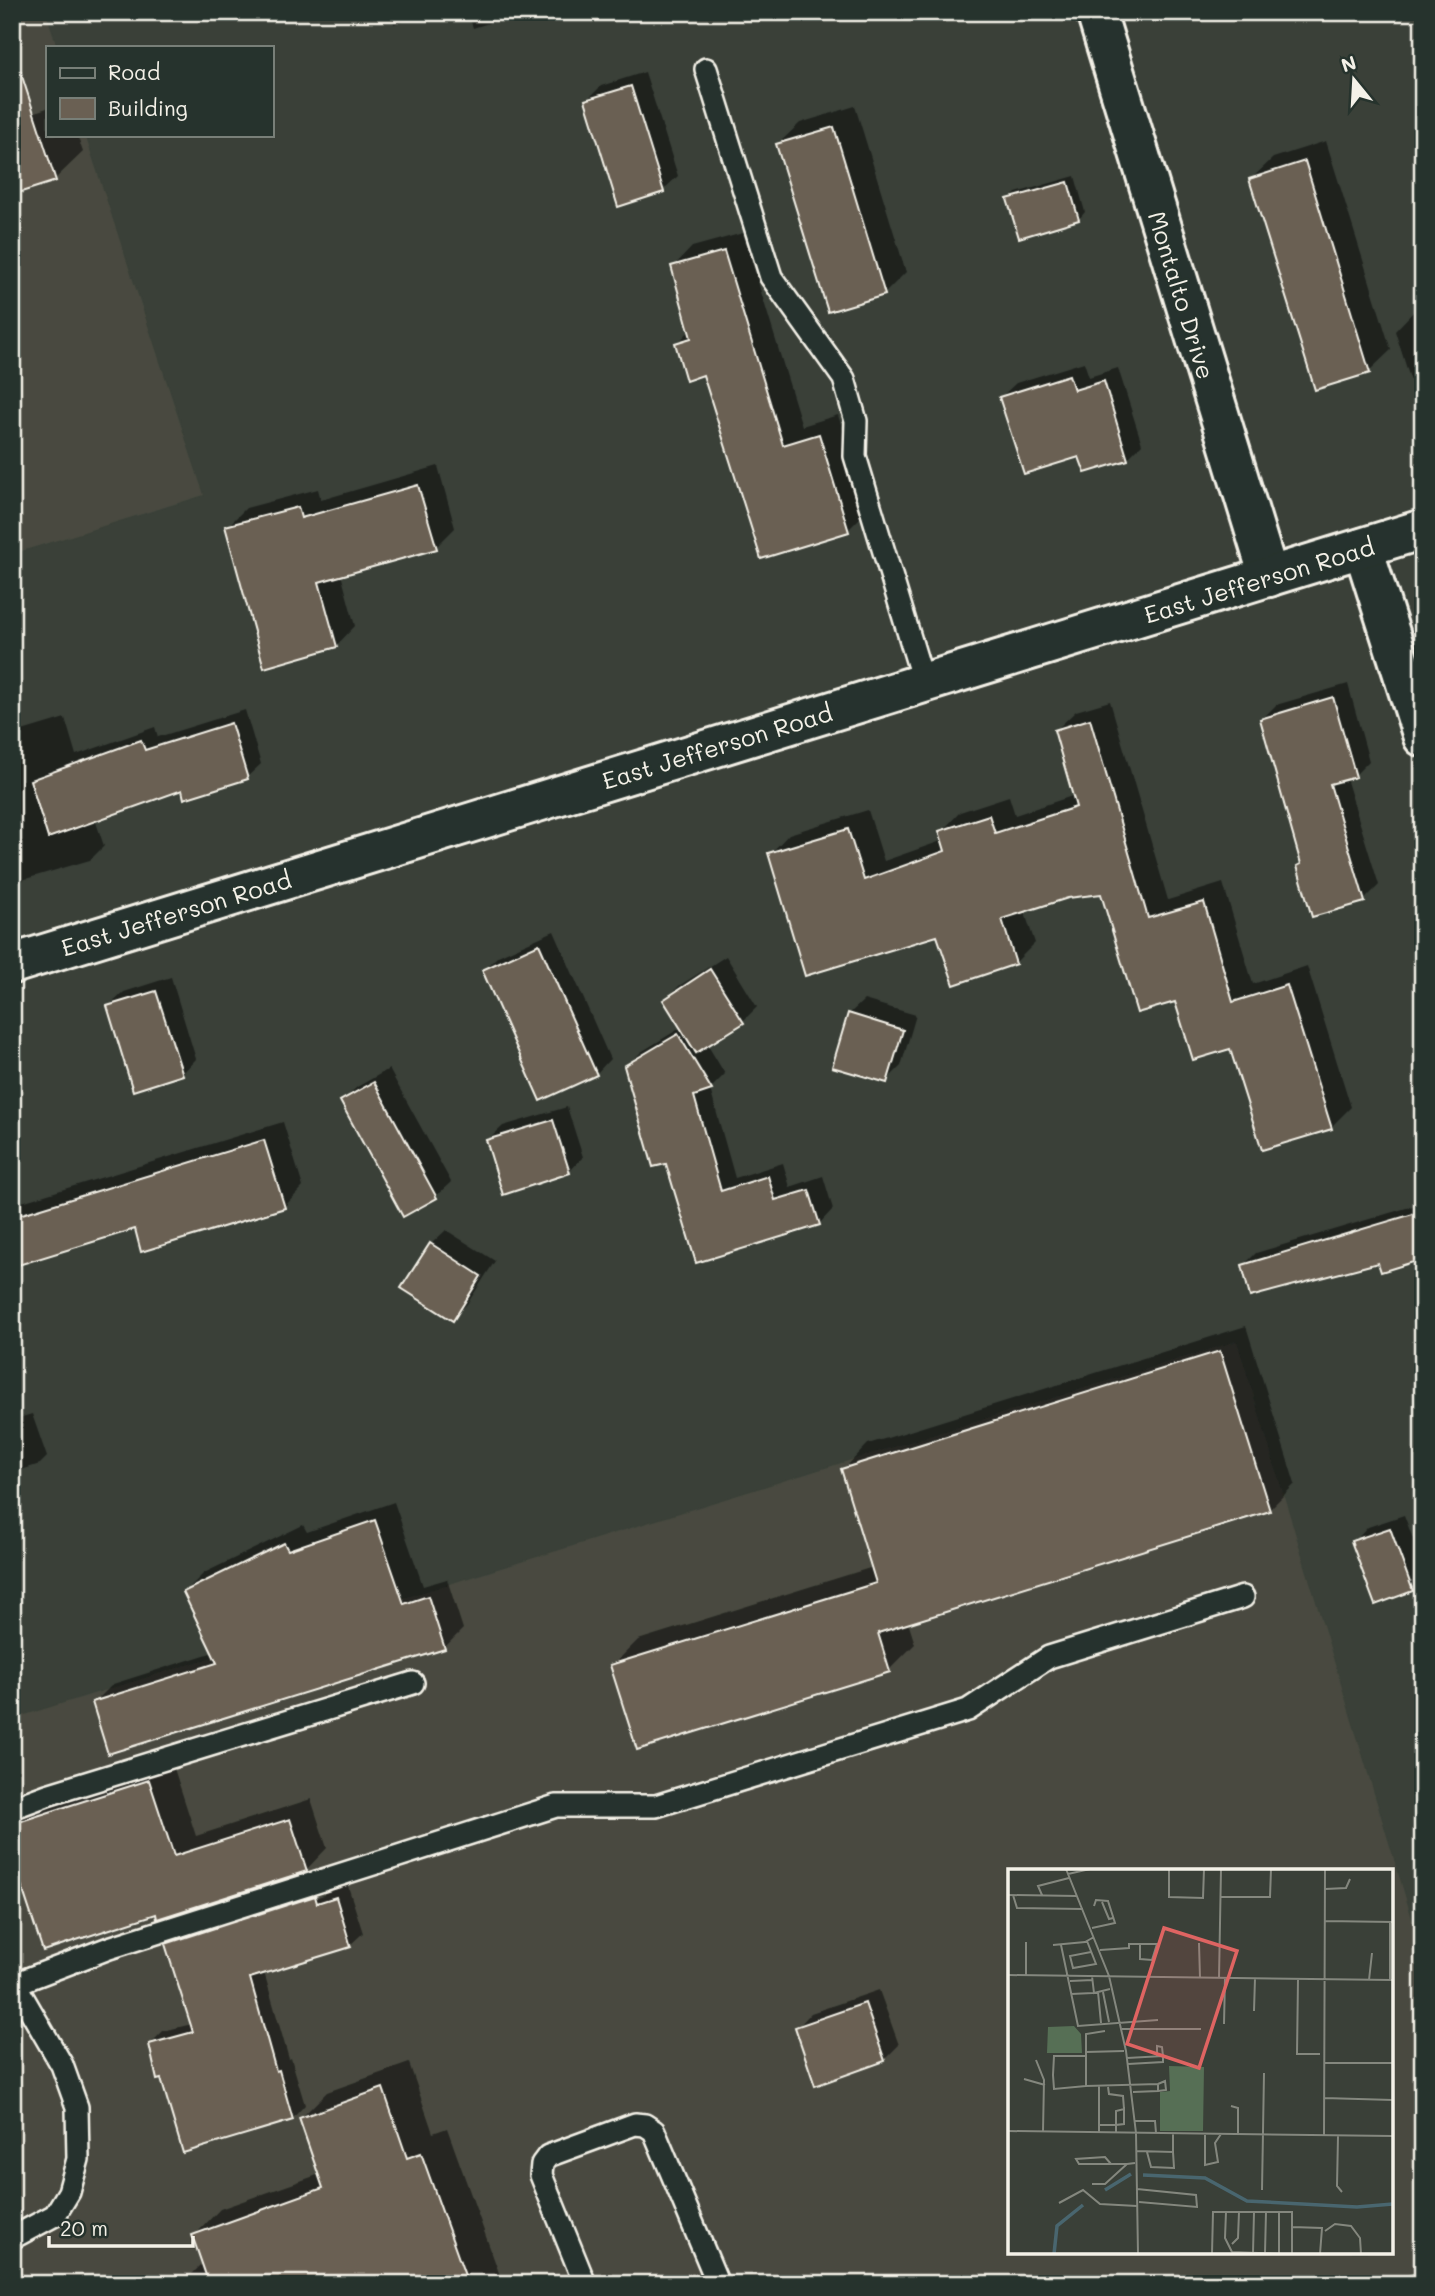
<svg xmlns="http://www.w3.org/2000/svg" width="1435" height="2296" font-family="Mali,sans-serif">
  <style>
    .built { fill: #484a40; fill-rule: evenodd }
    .green { fill: #566f55; stroke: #a5b09e; stroke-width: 2 }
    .shadow { fill: #0007; fill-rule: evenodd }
    .building { fill: #6a6053; stroke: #f4f1e8; stroke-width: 2 }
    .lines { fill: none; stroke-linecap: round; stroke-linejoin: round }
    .service-casing { stroke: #f4f1e8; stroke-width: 26 }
    .minor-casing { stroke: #f4f1e8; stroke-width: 44 }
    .service { stroke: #26332d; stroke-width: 21 }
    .minor { stroke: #26332d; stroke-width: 38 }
    .labels { text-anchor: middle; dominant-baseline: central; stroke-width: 5; stroke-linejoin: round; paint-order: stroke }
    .street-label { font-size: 24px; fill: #f4f1e8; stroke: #26332d }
    .inset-river { fill: none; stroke: #49666f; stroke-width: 3.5 }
    .inset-road { fill: none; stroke: #84877e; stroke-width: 2 }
    .view { fill: #df6462; fill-opacity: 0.15; stroke: #df6462; stroke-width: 3.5 }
    .inset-edge { fill: none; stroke: #f4f1e8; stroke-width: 3.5 }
  </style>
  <rect width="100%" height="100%" fill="#3a4038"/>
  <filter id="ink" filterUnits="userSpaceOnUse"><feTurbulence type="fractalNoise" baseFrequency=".0143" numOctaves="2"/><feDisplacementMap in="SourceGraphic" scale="14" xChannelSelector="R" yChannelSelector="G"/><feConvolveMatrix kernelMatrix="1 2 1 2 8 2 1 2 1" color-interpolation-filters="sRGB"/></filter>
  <g filter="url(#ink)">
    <g class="built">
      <path d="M12 12H46L57 47H47V135H85L204 495 12 554Z"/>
      <path d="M1237 1341 1423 1955V2271L1383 2284H12V1719ZM1010 1871H1391V2252H1010Z"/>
    </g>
    <path class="green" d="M1423 2271V2284H1383Z"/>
    <g class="shadow">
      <path d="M391 12H432L394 24Z"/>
      <path d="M468 12H524L473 28Z"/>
      <path d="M645 72 678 176 663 190 587 100 601 86Z"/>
      <path d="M855 106 906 272 885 293 829 310 778 144 800 123Z"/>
      <path d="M47 108V135H77L83 152 55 179 20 117Z"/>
      <path d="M1326 141 1391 350 1369 371 1251 179 1273 158Z"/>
      <path d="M1075 176 1085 212 1079 219 1009 200 1016 193Z"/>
      <path d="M743 233 802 426 838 415 868 510 848 530 677 344 690 330 673 267 692 247Z"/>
      <path d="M1423 307V381L1412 385 1395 331 1416 309Z"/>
      <path d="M1084 362 1089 377 1118 368 1142 444 1127 459 1080 455 1001 397 1016 383Z"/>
      <path d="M438 466 455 528 436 547 341 574 355 626 336 646 227 527 246 508 318 489 321 500Z"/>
      <path d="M1348 684 1369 761 1355 775 1346 778 1379 885 1364 900 1299 866 1303 862 1262 719 1276 705Z"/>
      <path d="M1110 701 1168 900 1223 883 1253 984 1307 966 1351 1107 1331 1127 1231 1047 1103 892 1067 896 1024 910 1035 943 1015 963 939 933 770 854 789 834 868 810 884 861 944 840 941 832 960 812 1009 796 1015 815 1075 795 1056 730 1076 711Z"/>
      <path d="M245 710 261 764 247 777 183 787 95 819 104 846 90 860 12 883V734L65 718 76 755 155 727 158 737Z"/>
      <path d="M554 931 610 1059 596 1074 484 970 498 956Z"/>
      <path d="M726 956 757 1007 743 1021 707 1044 725 1074 710 1089 735 1178 783 1163 790 1187 823 1176 833 1209 819 1224 697 1261 667 1162 626 1067 641 1052 682 1027 665 1000 679 986Z"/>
      <path d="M171 977 196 1059 182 1074 109 1006 124 992Z"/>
      <path d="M864 1000 916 1015 901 1066 886 1081 849 1014Z"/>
      <path d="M389 1069 451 1182 436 1196 404 1214 342 1101 357 1087Z"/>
      <path d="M567 1107 583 1157 569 1172 488 1140 503 1126Z"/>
      <path d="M283 1122 303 1187 284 1207 136 1227 12 1265V1205Z"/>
      <path d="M1423 1203V1257L1243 1266 1256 1253Z"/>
      <path d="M446 1230 495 1261 467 1304 452 1319 431 1244Z"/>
      <path d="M1246 1326 1295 1484 1269 1510 908 1622 915 1644 889 1670 612 1666 638 1640 873 1567 843 1470 868 1444Z"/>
      <path d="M32 1414 47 1457 40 1464 12 1473V1420Z"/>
      <path d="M394 1502 423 1586 447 1579 463 1629 444 1648 94 1703 113 1684 214 1652 185 1592 204 1573 303 1525 307 1532Z"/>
      <path d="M1404 1515 1423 1565V1579L1412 1590 1354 1542 1368 1527Z"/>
      <path d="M171 1759 196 1836 311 1799 327 1848 306 1870 12 1852V1820L26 1806Z"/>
      <path d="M328 1885 330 1891 348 1886 363 1933 350 1945 264 1972 289 2059 291 2058 305 2105 293 2118 185 2151 150 2044 163 2031 192 2024 167 1944 180 1932ZM323 1892 324 1895 180 1941V1937Z"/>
      <path d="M879 1990 899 2045 884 2060 797 2028 811 2013Z"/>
      <path d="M409 2063 433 2133 447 2128 503 2284H182L203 2263 194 2236 220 2209 320 2174 301 2118 327 2092Z"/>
    </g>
    <g class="building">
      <path d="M20 70 56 181 12 195V71Z"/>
      <path d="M631 86 664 192 618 207 585 100Z"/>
      <path d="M834 127 885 295 828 312 776 144Z"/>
      <path d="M1305 161 1370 373 1315 390 1249 179Z"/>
      <path d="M1068 182 1079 220 1019 238 1007 199Z"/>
      <path d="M724 251 783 445 819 434 849 532 761 559 703 375 686 381 675 343 691 338 671 266Z"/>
      <path d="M1069 375 1074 390 1104 381 1128 460 1085 473 1079 457 1024 474 999 397Z"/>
      <path d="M418 485 437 549 319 582 337 647 264 668 225 526 298 507 301 518Z"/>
      <path d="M1333 697 1356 777 1330 784 1365 902 1312 917 1297 866 1301 864 1260 719Z"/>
      <path d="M1090 719 1148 918 1204 902 1233 1002 1287 985 1332 1129 1262 1150 1230 1049 1193 1060 1175 1002 1137 1013 1101 894 1068 898 1002 919 1016 964 954 985 937 936 805 976 768 853 848 829 864 880 945 851 939 831 989 815 995 833 1076 807 1054 730Z"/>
      <path d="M231 723 248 779 184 799 182 790 48 838 30 780 141 740 145 750Z"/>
      <path d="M539 944 597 1075 540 1101 482 970Z"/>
      <path d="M710 969 744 1023 696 1053 663 1000Z"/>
      <path d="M156 991 183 1075 133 1091 107 1006Z"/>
      <path d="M848 1013 903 1030 887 1083 832 1067Z"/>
      <path d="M678 1034 712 1090 694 1096 721 1191 768 1176 775 1200 809 1190 820 1225 696 1263 666 1164 653 1167 624 1066Z"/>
      <path d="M374 1082 437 1198 403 1217 340 1101Z"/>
      <path d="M553 1120 570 1173 503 1195 486 1140Z"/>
      <path d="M264 1140 285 1208 141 1252 135 1229 12 1267V1217Z"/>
      <path d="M1423 1211V1259L1381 1272 1378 1263 1250 1297 1242 1265Z"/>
      <path d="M430 1243 481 1276 453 1321 401 1288Z"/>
      <path d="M1220 1351 1270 1511 878 1633 890 1672 637 1750 610 1665 876 1583 841 1469Z"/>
      <path d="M375 1520 404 1604 428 1596 445 1649 108 1754 92 1702 217 1663 183 1592 284 1543 288 1550Z"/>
      <path d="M1390 1528 1413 1591 1375 1605 1351 1541Z"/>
      <path d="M149 1780 174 1856 290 1819 307 1871 157 1919 156 1914 43 1951 12 1857V1824Z"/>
      <path d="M315 1896 317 1903 336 1897 351 1947 250 1978 276 2071 279 2070 293 2120 183 2153 161 2079 157 2080 149 2044 193 2032 165 1944Z"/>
      <path d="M865 2003 885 2061 815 2086 795 2027Z"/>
      <path d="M383 2088 407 2158 421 2153 468 2284H209L192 2235 323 2188 299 2118Z"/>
    </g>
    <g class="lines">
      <g class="service-casing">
        <g id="service">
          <path d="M706 69 771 277 844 379 856 421 855 456 924 684"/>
          <path d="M12 1808 47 1795 413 1683"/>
          <path d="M12 1985 109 1948 556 1806H656L968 1710 1049 1657 1243 1597"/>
          <path d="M12 2238 55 2215 69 2192 78 2159 77 2107 62 2065 15 1984"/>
          <path d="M585 2284 541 2175 542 2164 548 2156 635 2124 645 2125 654 2131 718 2284"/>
        </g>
      </g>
      <g class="minor-casing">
        <g id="minor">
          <path d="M1096 12 1269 577"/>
          <path d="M1363 548 1423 737"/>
          <path d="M12 964 1423 529"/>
        </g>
      </g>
      <use href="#service" class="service"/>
      <use href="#minor" class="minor"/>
    </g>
  </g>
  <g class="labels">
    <g class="street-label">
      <text transform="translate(1182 295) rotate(73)">Montalto Drive</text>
      <text transform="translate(1259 580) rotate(-17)">East Jefferson Road</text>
      <text transform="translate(717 746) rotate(-17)">East Jefferson Road</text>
      <text transform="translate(176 913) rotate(-17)">East Jefferson Road</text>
    </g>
  </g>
  <g transform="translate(1008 1869)">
    <rect width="385" height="385" fill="#3a4038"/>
    <path d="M66 157 73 165 74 184H39L40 158ZM161 197 196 198 195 262H152V223L162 222Z" fill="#566f55"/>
    <path class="inset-river" d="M135 306 197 309 239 332 349 338 385 335M97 321 123 305M46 385 49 357 75 336"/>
    <path class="inset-road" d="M58 0 101 107 118 182 128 264 130 385M161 0V28L195 29 196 0M60 5 82 0M317 20 338 19 342 10M0 26 69 27M5 26 9 39 75 40M34 26 30 17 61 9M213 28H262L263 0M94 33 101 50 105 49M317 52 385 53M84 59 107 54 100 32 88 31 86 37M79 72 88 95 65 99 62 87 83 83M18 73V106M191 74 192 109M45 76 77 73 86 68M53 76 70 157 150 151M92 81 121 79V75H149L144 91 132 90V75M0 106 385 111M84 107 86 124 102 120M211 109 213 0M290 110 289 185H312M361 111 364 84M382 111V53M62 112 85 111M90 123 93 154M95 123 101 153M63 125 85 124M246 142 247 109M216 155 217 109M114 160H193M116 182 78 183V217L150 215V222L125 223M78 183V165L97 162M78 187H46L45 206 46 220 78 217M149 188V177L154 178 155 187M119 189 155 187V193L120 195M28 191 36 211 35 263M316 194H385M16 210 37 216M150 215 157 212 158 221 150 222M91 217V263M100 218 101 225 115 227 116 240M316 229 385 231M223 237 230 239V265M127 252H147L148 264M91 256H108V242L116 240V255L108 256V263M0 262 385 267M197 264V296L210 293 207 274 213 265M316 266 317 0M330 267 329 317 334 323M129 282 165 283V264M139 283 143 298 166 299 165 283M103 295 97 288 68 290 71 295H119L127 294M84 315H97L119 295M129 320 188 326 189 338 131 333M254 321 256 204M51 334 75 321 92 335 129 337M218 343 217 369 224 383M284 358 314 359 312 385M317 362 327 355 343 357 352 369 353 385M224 375 230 369 231 343M224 383 275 385M245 384 246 343M257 384 258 343M271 384V343M204 385 205 343H284V385"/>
    <path class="view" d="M156 59 229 82 191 199 119 175Z"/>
    <rect width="385" height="385" class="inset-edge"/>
  </g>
  <rect width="1435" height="2296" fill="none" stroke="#26332d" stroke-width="42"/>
  <rect x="21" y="21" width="1393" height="2254" fill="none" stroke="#f4f1e8" stroke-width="2.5" filter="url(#ink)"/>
  <rect x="46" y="46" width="228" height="91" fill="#26332d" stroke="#787f78" stroke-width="2"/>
  <rect x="60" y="68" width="35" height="10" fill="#26332d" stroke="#787f78" stroke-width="2"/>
  <text x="108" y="80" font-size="21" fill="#f4f1e8">Road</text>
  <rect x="60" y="98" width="35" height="21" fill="#6a6053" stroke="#787f78" stroke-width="2"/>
  <text x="108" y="116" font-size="21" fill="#f4f1e8">Building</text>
  <g transform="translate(1354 80) rotate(342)" stroke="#26332d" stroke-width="5" paint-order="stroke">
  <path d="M0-5L12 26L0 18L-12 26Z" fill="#f4f1e8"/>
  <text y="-10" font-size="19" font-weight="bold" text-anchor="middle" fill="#f4f1e8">N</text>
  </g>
  <path d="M49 2236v10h144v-10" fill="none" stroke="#f4f1e8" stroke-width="3.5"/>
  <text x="60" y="2236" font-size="21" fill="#f4f1e8" stroke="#26332d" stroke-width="5" paint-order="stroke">20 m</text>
</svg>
